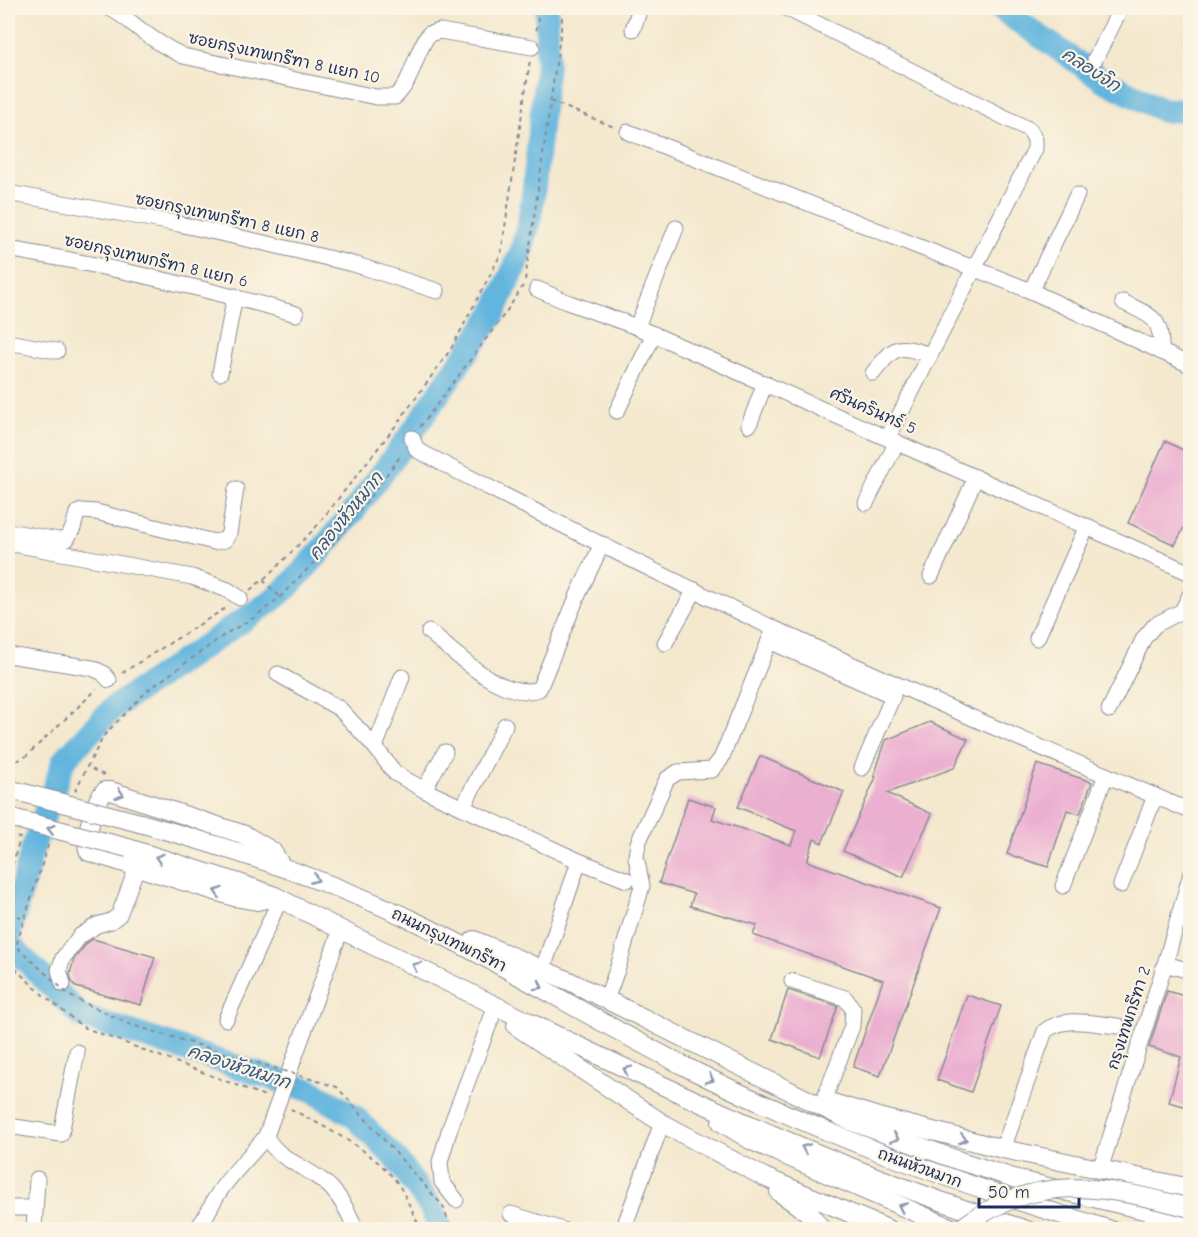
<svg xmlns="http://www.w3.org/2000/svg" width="1198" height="1237" font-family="'Comic Neue','Playpen Sans Thai',sans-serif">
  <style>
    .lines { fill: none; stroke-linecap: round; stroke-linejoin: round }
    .river { stroke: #62b5de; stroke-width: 24 }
    .building { fill: #ebafd0 }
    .minor-casing { stroke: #888c96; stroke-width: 17 }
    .major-casing { stroke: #888c96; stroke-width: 20 }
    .path { stroke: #888c96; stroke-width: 2; stroke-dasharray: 4.5 4.5; stroke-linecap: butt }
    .minor { stroke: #fff; stroke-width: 15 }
    .major { stroke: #fff; stroke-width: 18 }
    .major-bridge-casing { stroke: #888c96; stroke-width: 20; stroke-linecap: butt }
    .path-bridge { stroke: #888c96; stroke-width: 2; stroke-dasharray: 4.5 4.5; stroke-linecap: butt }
    .major-bridge { stroke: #fff; stroke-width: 18 }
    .oneway { stroke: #8d97ae }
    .labels { text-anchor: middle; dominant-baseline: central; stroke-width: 4.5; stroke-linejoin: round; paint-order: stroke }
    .street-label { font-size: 16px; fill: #1b2f5e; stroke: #fcf5e5 }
    .water-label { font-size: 18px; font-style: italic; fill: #305784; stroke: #fcf5e5 }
  </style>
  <rect width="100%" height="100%" fill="#fcf5e5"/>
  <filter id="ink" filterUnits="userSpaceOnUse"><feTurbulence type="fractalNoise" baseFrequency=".0167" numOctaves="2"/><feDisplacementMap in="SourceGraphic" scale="12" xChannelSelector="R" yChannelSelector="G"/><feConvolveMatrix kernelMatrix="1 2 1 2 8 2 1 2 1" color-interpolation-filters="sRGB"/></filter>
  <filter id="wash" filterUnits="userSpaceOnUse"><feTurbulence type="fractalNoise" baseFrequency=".008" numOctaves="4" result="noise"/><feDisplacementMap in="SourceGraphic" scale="24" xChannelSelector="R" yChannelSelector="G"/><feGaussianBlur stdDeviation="1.35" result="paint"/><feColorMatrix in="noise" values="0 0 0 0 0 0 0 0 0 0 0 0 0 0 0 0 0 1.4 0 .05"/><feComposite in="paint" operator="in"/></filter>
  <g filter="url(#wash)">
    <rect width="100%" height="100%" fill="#f4e8ce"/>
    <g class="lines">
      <g class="river">
        <path d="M999 8 1103 80 1164 111 1190 109"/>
        <path d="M8 940 33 847 64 760 114 707 270 602 289 586 319 553 356 508 411 434 494 313 521 253 529 222 533 196 547 63V8"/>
        <path d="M8 943 81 1016 312 1091 354 1116 397 1160 432 1209 441 1230"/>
      </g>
    </g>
    <g id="blocks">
      <g class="building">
        <path d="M1165 441 1191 454V513L1175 545 1128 523Z"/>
        <path d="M930 722 968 739 954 768 887 793 932 814 903 877 843 851 876 777 874 776 886 740Z"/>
        <path d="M760 756 844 792 822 843 814 839 807 861 941 908 880 1076 853 1067 883 980 753 935 757 925 690 906 694 894 659 883 688 798 716 807 712 819 791 845 796 831 738 807Z"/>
        <path d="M1037 764 1092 782 1080 814 1067 810 1048 867 1007 854Z"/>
        <path d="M93 939 155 957 141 1005 76 987 72 982 70 974 74 959 87 943Z"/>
        <path d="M788 990 838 1006 820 1057 772 1039Z"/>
        <path d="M1167 991 1191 998V1108L1169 1102 1181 1057 1149 1047Z"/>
        <path d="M967 995 1001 1006 971 1092 937 1080Z"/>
      </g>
    </g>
  </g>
  <g filter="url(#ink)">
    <use href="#blocks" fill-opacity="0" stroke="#888c96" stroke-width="1.5"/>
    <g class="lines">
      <g class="minor-casing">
        <g id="minor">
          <path d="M109 8C123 14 132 24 145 33 157 42 169 49 183 56L376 97H395C415 78 413 55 429 34L440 31 532 47"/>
          <path d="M786 8 1030 130 1035 140V149L888 438"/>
          <path d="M633 29 640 8"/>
          <path d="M1095 59 1121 8"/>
          <path d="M628 132 1031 291 1190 365"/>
          <path d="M8 193 179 224 269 244 357 265 437 291"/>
          <path d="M8 249C104 265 201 287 296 314"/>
          <path d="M537 289 567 302 637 327 1190 573"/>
          <path d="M1031 291 1077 195"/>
          <path d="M1123 302C1152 317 1162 316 1161 352"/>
          <path d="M637 327 676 228"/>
          <path d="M8 342 57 351"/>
          <path d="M220 373 235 296"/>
          <path d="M873 373C896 345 896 344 930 355"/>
          <path d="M617 411 654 334"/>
          <path d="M749 425 765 383"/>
          <path d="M412 438 417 450C535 512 654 572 775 629 912 693 1051 752 1190 811"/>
          <path d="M866 503 897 442"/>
          <path d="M8 531 58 540 67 539 73 528 77 513 82 511 96 512 214 542 225 540 229 533 236 489"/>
          <path d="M8 543 192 577 228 590 240 598"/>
          <path d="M931 576 976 477"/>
          <path d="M429 632C457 654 502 701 539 689L577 597 602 544"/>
          <path d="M1037 638 1087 526"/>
          <path d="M769 641 893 696 862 768"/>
          <path d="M665 643 695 590"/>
          <path d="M8 655 92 668 103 673 109 680"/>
          <path d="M278 674 340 709 375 747 395 773 424 790 579 861 627 880"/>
          <path d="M1109 710 1144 638 1155 625 1182 611 1190 595"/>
          <path d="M375 747 402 677"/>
          <path d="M424 790 445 752"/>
          <path d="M463 807 505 725"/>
          <path d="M1121 885 1155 796"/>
          <path d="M1063 886 1106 775"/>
          <path d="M341 929 266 1136C278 1162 313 1168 332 1189 343 1201 350 1215 356 1230"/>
          <path d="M1165 964 1190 971"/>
          <path d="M543 969 579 861"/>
          <path d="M792 981 845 998 853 1009 852 1026 824 1100"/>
          <path d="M63 984 59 970 63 958 80 936 97 925 111 921 119 915 137 867"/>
          <path d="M606 1000 618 967 642 886 636 857 638 843 667 779 678 772 712 770 721 759 774 629"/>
          <path d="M226 1019 280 899"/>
          <path d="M8 1126 61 1134 77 1052"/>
          <path d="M1003 1149 1045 1031C1066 1015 1093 1024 1118 1026"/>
          <path d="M1100 1170 1165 964 1190 877"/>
          <path d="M456 1200 442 1182 440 1162 450 1128 494 1011"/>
          <path d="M8 1208H35"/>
          <path d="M511 1214 563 1230"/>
          <path d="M34 1230 37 1179"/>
          <path d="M195 1230C206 1220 210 1206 218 1194 231 1173 251 1156 266 1136"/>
          <path d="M623 1230 662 1123"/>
        </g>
      </g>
      <g class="major-casing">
        <g id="major">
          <path d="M140 823C234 849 326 879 414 921 508 966 597 1022 690 1069 825 1137 966 1186 1111 1230"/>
          <path d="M128 848 236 882 275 896C361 941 448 982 535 1025 694 1102 857 1177 1027 1230"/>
          <path d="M270 898 257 901 234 897 89 852C83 840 95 799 105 791H111L245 835 272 851 279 862"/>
          <path d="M474 940 569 981 848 1120 960 1161 1023 1181 1190 1221"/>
          <path d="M516 1026 662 1123 764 1177 890 1230"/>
          <path d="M833 1103 882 1118 1003 1149 1190 1188"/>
          <path d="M721 1122 752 1141 956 1230"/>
          <path d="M779 1192 810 1214 822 1230"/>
        </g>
      </g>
      <g class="path">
        <path d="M536 8 538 18 536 34"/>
        <path d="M550 101 614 127"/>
        <path d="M525 280 561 29 563 8"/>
        <path d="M420 427 506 312 523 286"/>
        <path d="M263 580 280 597"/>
        <path d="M250 590 271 573 316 527 397 424 451 349 501 254 530 60"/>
        <path d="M122 673 229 606"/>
        <path d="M8 764 24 758 97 689"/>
        <path d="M104 775 87 767 105 734 148 690 227 633 255 617 280 597 342 534 402 454"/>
        <path d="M8 835 20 838 8 881"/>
        <path d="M8 914 25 918"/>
        <path d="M8 962 43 995 83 1027 265 1096"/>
        <path d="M291 1109C326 1128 379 1153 400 1187 408 1201 414 1216 421 1230"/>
      </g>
      <use href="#minor" class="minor"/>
      <use href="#major" class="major"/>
      <g class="major-bridge-casing">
        <g id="major-bridge">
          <path d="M8 789 140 823"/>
          <path d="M8 817 128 848"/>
          <path d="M959 1230C1035 1170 1104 1186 1190 1208"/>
        </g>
      </g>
      <g class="path-bridge">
        <path d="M75 791 87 767"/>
        <path d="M48 845 16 946 70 996 129 1024 337 1087 443 1206 451 1230"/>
      </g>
      <use href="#major-bridge" class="major-bridge"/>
    </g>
    <defs><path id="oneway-chevron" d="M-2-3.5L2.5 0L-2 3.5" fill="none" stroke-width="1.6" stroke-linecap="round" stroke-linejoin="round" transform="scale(1.5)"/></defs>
    <g class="oneway">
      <use href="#oneway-chevron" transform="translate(120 794) rotate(17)"/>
      <use href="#oneway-chevron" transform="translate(51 829) rotate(-166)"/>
      <use href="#oneway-chevron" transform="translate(159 858) rotate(-163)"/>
      <use href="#oneway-chevron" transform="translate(315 879) rotate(23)"/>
      <use href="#oneway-chevron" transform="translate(218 892) rotate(-163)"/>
      <use href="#oneway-chevron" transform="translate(416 966) rotate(-154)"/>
      <use href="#oneway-chevron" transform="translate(539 986) rotate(29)"/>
      <use href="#oneway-chevron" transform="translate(627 1070) rotate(-154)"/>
      <use href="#oneway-chevron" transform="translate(710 1079) rotate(25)"/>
      <use href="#oneway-chevron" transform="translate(895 1138) rotate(21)"/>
      <use href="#oneway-chevron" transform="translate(963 1139) rotate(14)"/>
      <use href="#oneway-chevron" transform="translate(805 1148) rotate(-157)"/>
      <use href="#oneway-chevron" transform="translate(902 1207) rotate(-156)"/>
    </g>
  </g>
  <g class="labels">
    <g class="street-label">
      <text transform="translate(284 58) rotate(12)">ซอยกรุงเทพกรีฑา 8 แยก 10</text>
      <text transform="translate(227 218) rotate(12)">ซอยกรุงเทพกรีฑา 8 แยก 8</text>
      <text transform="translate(156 261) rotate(13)">ซอยกรุงเทพกรีฑา 8 แยก 6</text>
      <text transform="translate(873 411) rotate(24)">ศรีนครินทร์ 5</text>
      <text transform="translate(449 940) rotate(26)">ถนนกรุงเทพกรีฑา</text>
      <text transform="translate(1129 1018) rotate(-72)">กรุงเทพกรีฑา 2</text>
      <text transform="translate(920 1168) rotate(20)">ถนนหัวหมาก</text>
    </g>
    <g class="water-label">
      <text transform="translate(1091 70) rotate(33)">คลองจิก</text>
      <text transform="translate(346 516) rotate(-51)">คลองหัวหมาก</text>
      <text transform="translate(239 1067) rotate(18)">คลองหัวหมาก</text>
    </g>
  </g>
  <rect width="1198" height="1237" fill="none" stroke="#fcf5e5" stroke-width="30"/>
  <path d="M979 1198v9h100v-9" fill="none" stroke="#1b2f5e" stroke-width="3"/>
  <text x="988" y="1198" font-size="18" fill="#1b2f5e" stroke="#fcf5e5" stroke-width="4.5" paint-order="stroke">50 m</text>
</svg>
